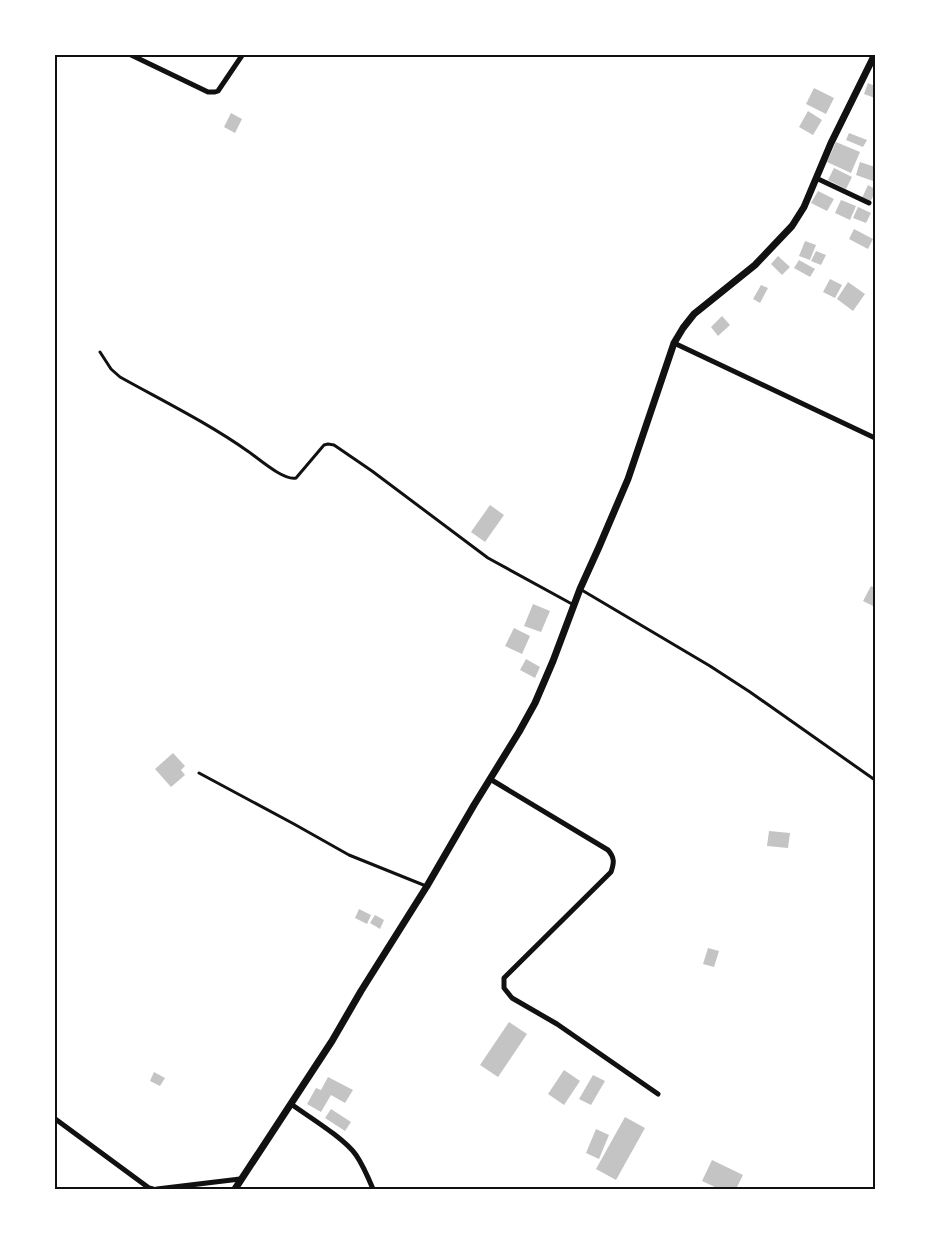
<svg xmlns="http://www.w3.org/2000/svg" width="929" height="1243" font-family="'Playfair Display',serif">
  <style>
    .building { fill: #c4c4c4 }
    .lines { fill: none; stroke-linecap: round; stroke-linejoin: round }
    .service { stroke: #111; stroke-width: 3 }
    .minor { stroke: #111; stroke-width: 5 }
    .tertiary { stroke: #111; stroke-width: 7 }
    .neatline { fill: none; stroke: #111; stroke-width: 2 }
  </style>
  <rect width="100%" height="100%" fill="#fff"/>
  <g class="building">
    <path d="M868 83 875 86V98L864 94Z"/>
    <path d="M814 88 834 98 826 114 806 104Z"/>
    <path d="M808 111 822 120 813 135 799 127Z"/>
    <path d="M231 113 242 119 235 133 224 127Z"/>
    <path d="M849 133 867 140 863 147 846 140Z"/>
    <path d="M836 142 860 152 851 173 827 162Z"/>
    <path d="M860 162 875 167V176L873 181 856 175Z"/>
    <path d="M834 168 852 177 846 189 828 180Z"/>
    <path d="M868 185 875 189V193L870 202 862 198Z"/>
    <path d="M818 191 834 199 827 211 811 203Z"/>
    <path d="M841 200 856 206 850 220 835 213Z"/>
    <path d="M858 207 871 213 866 223 853 218Z"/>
    <path d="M854 229 873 239 868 249 849 239Z"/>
    <path d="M805 241 816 245 810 260 799 256Z"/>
    <path d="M816 251 826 255 821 265 811 261Z"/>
    <path d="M778 256 790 267 782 275 771 264Z"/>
    <path d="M799 260 815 269 810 277 794 268Z"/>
    <path d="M830 279 842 285 835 298 823 292Z"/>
    <path d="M848 282 865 294 853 311 837 299Z"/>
    <path d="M761 285 768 288 760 303 753 299Z"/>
    <path d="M722 316 730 325 718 336 711 327Z"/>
    <path d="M490 505 504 515 485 542 471 532Z"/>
    <path d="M871 586 875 588V607L863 601Z"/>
    <path d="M533 604 550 611 541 632 524 626Z"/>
    <path d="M514 628 530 636 522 654 505 646Z"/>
    <path d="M526 659 540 667 535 678 520 670Z"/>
    <path d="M173 753 185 766 181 770 185 775 171 787 155 769Z"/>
    <path d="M769 831 790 833 788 848 767 846Z"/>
    <path d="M359 909 371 915 367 924 355 918Z"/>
    <path d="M375 915 384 920 380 929 370 923Z"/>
    <path d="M708 948 719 951 714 967 703 964Z"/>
    <path d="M509 1022 527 1034 498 1077 480 1065Z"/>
    <path d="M564 1070 580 1081 564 1105 548 1094Z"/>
    <path d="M154 1072 165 1078 160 1086 150 1081Z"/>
    <path d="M593 1075 605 1081 591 1105 579 1099Z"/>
    <path d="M328 1077 353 1090 345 1103 331 1095 321 1112 307 1104 316 1088 321 1090Z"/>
    <path d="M331 1109 351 1122 345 1131 325 1118Z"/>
    <path d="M625 1117 645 1128 616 1180 596 1169Z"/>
    <path d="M596 1129 609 1135 599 1159 586 1153Z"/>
    <path d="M712 1160 743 1175 736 1189H719L702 1181Z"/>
  </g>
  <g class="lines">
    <g class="service">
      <path d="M100 352 111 369 120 377C163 401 208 423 249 452 259 459 284 481 296 478L324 445 328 444 334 445 372 471 488 558 572 604"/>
      <path d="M580 589 710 666 750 692 875 780"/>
      <path d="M199 773 294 824 349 855 426 886"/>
    </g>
    <g class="minor">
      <path d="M129 54 208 92H215L218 91 243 54"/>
      <path d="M816 178 869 203"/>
      <path d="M674 343 875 438"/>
      <path d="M490 779 608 850C615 858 614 863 611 872L504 978V988L512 998 557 1024 658 1094"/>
      <path d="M291 1104C309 1117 344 1138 356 1155 363 1165 368 1177 373 1189"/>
      <path d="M54 1118 149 1188 153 1189"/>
      <path d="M157 1189 240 1179"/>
    </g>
    <path class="tertiary" d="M235 1189 332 1041 361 991 427 886 474 805 519 732 535 703 553 661 580 589 599 547 628 479 674 343 683 328 694 314 755 265 792 226 804 207 831 143 875 54"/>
  </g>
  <rect width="929" height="1243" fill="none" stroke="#ffffff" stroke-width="111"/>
  <rect x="56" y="56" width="818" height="1132" class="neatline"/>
</svg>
